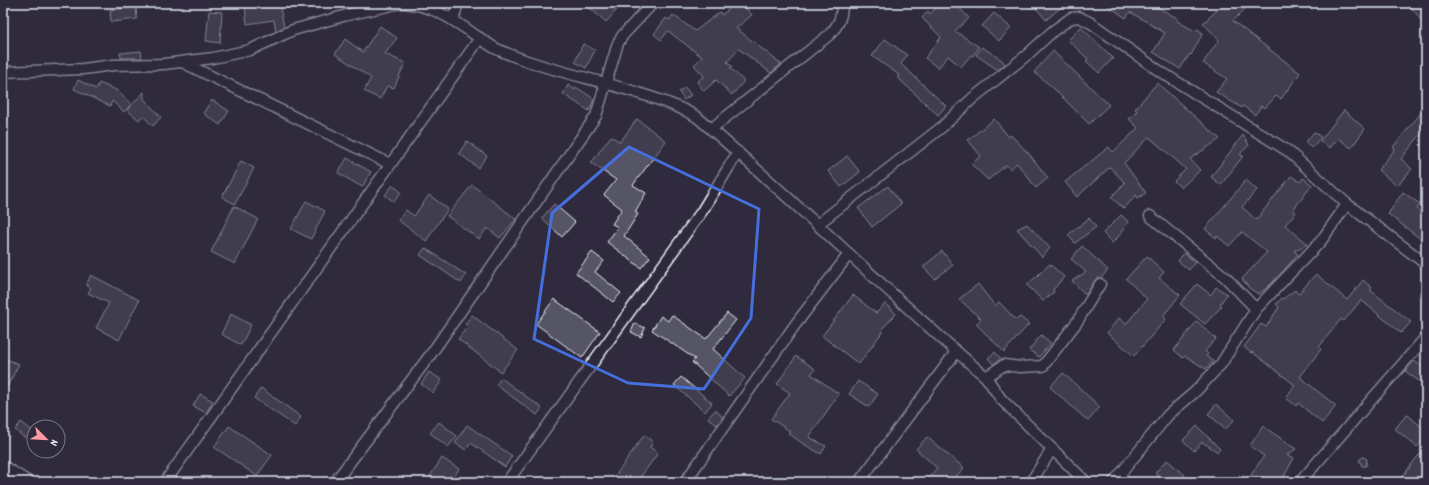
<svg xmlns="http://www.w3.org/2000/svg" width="1429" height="485" font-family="Dekko,sans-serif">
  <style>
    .building { fill: #575565; stroke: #e8f1f8 }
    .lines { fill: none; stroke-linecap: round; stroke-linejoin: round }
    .minor-casing { stroke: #e8f1f8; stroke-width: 13 }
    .tertiary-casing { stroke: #e8f1f8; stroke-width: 15 }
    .minor { stroke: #2f2a3d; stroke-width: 10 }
    .tertiary { stroke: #2f2a3d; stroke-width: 12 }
    .marked { fill: none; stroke: #466fde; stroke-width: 3; stroke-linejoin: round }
  </style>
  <rect width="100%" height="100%" fill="#2f2a3d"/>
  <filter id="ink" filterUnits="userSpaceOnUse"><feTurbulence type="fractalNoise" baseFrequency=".025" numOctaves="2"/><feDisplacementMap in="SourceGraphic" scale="8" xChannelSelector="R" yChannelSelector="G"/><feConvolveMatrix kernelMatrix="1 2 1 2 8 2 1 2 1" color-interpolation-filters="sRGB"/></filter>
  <g filter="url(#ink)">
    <g class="building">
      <path d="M272 3H279L284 27 276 31 274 20 247 24 245 6Z"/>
      <path d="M584 3H623L606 22Z"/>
      <path d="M736 3H742L752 15 736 28 781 64 771 73 739 49 727 62 732 66 730 68 744 81 732 95 716 80 704 91 697 82 704 76 694 65 702 57 668 31 661 40 654 34 666 18 669 20 673 15 695 31 720 12 722 15Z"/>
      <path d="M941 3H955L969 18 955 31 979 47 973 56 971 55 961 67 948 56 938 68 925 58 941 37 922 18 928 11 930 14Z"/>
      <path d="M1032 3H1066L1046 20Z"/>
      <path d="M1104 3H1150L1179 19 1177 21 1195 31 1197 29 1203 33 1191 55 1190 54 1180 69 1153 52 1165 33 1130 12 1126 18Z"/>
      <path d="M1225 3H1251L1233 21 1300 73 1281 99 1276 96 1265 108 1261 106 1255 115 1243 106 1242 108 1216 92 1227 79 1203 63 1219 40 1203 23Z"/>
      <path d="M1407 3H1426V27L1415 12Z"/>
      <path d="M136 7 137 19 111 22 110 10Z"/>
      <path d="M209 11 222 12 220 43 206 41Z"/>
      <path d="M994 13 1011 28 999 41 982 26Z"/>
      <path d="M380 26 397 38 385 54 405 63 394 88 387 86 380 99 364 91 371 78 335 54 345 39 363 52Z"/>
      <path d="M1081 27 1113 58 1099 73 1086 61 1088 59 1068 40Z"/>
      <path d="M885 39 907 55 901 64 946 106 938 115 897 77 899 75 872 56Z"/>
      <path d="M583 44 595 50 586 68 575 62Z"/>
      <path d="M982 47 1002 60 1005 64 998 70 976 55Z"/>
      <path d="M141 51 142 58H121L120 53Z"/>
      <path d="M1053 51 1109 105 1089 124 1052 87 1034 72Z"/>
      <path d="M78 80 96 89 99 83 116 90 131 104 124 112 112 101 110 106 74 89Z"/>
      <path d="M1157 83 1220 139 1190 159 1200 170 1181 188 1174 181 1186 169 1149 137 1124 163 1146 193 1138 198 1136 195 1124 209 1111 197 1125 183 1110 167 1077 197 1065 182 1109 147 1113 152 1138 128 1129 119 1137 111 1135 109Z"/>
      <path d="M568 85 575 90 576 87 594 99 589 111 563 94Z"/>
      <path d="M685 87 691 95 684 100 679 92Z"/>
      <path d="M144 92V99L161 117 153 126 143 116 139 120 127 110Z"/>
      <path d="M212 100 229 111 220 125 203 113Z"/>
      <path d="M1344 110 1365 129 1351 148 1338 138 1330 148 1320 141Z"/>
      <path d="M1421 113 1426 117V128L1401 159 1412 169 1397 186 1378 170 1395 149 1393 147Z"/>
      <path d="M637 119 666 141 633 185 646 193 635 212 638 214 624 236 650 257 641 268 607 242 618 227 612 224 622 209 604 195 616 180 591 163 611 136 620 142Z"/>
      <path d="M994 119 1009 137 1011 135 1030 155 1048 178 1036 188 1017 163 1010 169 1006 165 988 180 971 164 981 156 968 140Z"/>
      <path d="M1314 132 1321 137 1312 148 1305 143Z"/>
      <path d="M1243 135 1249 145 1240 154 1243 156 1221 185 1211 177Z"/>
      <path d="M467 141 487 156 478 168 459 153Z"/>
      <path d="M847 156 860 172 841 187 828 171Z"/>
      <path d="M347 158 371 172 362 187 338 173Z"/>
      <path d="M241 161 254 168 235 204 222 197Z"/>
      <path d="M1291 176 1300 182 1303 178 1312 185 1293 210 1296 212 1285 225 1308 244 1294 251 1298 254 1285 269 1268 287 1258 294 1249 288 1242 279 1267 252 1242 232 1229 246 1217 236 1216 238 1205 229 1246 180 1257 190 1242 207 1256 220Z"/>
      <path d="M393 185 401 192 394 202 385 195Z"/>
      <path d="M472 185 516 219 500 238 487 228 479 239 447 216Z"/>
      <path d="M888 186 901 204 872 227 858 208Z"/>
      <path d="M1403 192 1420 204 1417 209 1426 216V243L1388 214Z"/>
      <path d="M429 195 448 209 426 241 398 220 406 210 414 216Z"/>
      <path d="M306 201 325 211 311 239 291 229Z"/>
      <path d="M554 204 575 222 562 237 542 218Z"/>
      <path d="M234 206 258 219 235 264 211 252Z"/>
      <path d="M1121 215 1129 222 1121 232 1122 233 1112 243 1103 233Z"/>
      <path d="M1089 218 1096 227 1075 243 1068 235Z"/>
      <path d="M1027 224 1050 248 1042 257 1017 229Z"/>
      <path d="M1082 246 1108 270 1101 278 1095 280 1086 295 1072 281 1086 272 1071 259Z"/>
      <path d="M425 248 466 275 461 283 420 255Z"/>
      <path d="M942 251 953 265 935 279 923 267Z"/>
      <path d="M592 252 604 261 595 272 621 293 613 302 576 273Z"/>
      <path d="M1184 253 1195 262 1189 270 1178 261Z"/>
      <path d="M1147 256 1164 272 1159 278 1180 295 1163 316 1166 319 1134 356 1107 333 1119 318 1126 324 1147 299 1126 279Z"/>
      <path d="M1050 264 1064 277 1053 290 1054 292 1043 301 1027 285Z"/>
      <path d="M1316 274 1347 300 1363 280 1372 288 1370 290 1411 322 1401 333 1361 300 1344 321 1341 319 1319 347 1321 349 1300 377 1336 406 1322 423 1298 403 1296 406 1286 398 1295 385 1252 352 1251 353 1244 347 1261 324 1266 327 1279 307 1276 304 1282 298 1283 299 1295 290 1298 294Z"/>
      <path d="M91 275 139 300 119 340 96 328 109 303 88 293 91 288 86 285Z"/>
      <path d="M978 284 995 306 999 302 1016 320 1020 317 1029 324 1004 352 976 324 981 319 959 299Z"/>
      <path d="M1197 284 1211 295 1216 287 1227 294 1220 304 1222 306 1205 324 1180 304Z"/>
      <path d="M853 295 876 313 886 303 896 314 881 330 883 331 859 364 822 336Z"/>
      <path d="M554 299 600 332 582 358 536 324Z"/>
      <path d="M727 313 736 320 713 349 745 378 729 396 692 362 695 359 652 330 661 316 668 321 672 315 706 339Z"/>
      <path d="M231 314 251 325 241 345 221 334Z"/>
      <path d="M472 315 518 350 501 372 458 339 468 326 465 324Z"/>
      <path d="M1197 321 1216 339 1205 351 1208 354 1206 356 1213 361 1206 369 1185 356 1183 358 1174 350Z"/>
      <path d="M635 323 645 328 641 337 631 332Z"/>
      <path d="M1041 335 1051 343 1039 357 1029 350Z"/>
      <path d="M995 352 1001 359 993 364 988 358Z"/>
      <path d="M796 356 815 369 811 374 839 394 809 437 826 446 821 454 802 443 788 433 790 431 771 419 790 393 777 384Z"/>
      <path d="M3 358 19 364 7 387 3 385Z"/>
      <path d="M1414 361 1426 369V386L1405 371Z"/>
      <path d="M429 372 442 380 433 393 421 384Z"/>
      <path d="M1063 373 1100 407 1088 421 1050 387Z"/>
      <path d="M681 377 712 403 705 412 674 385Z"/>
      <path d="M501 378 542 408 537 415 496 385Z"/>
      <path d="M858 381 878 394 869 407 849 394Z"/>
      <path d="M261 388 301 417 295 426 254 398Z"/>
      <path d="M200 394 213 401 206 413 193 406Z"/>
      <path d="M1216 404 1234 420 1226 429 1208 414Z"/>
      <path d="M715 410 723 417 717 425 708 418Z"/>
      <path d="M1407 414 1426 431V436L1417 447 1395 429Z"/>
      <path d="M21 422 34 432V445L15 430Z"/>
      <path d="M439 422 457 436 448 447 430 433Z"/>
      <path d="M467 425 512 456 505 467 471 443 466 450 455 443Z"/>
      <path d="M229 426 272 455 257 476 214 447Z"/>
      <path d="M1197 426 1220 449 1218 452 1202 442 1194 451 1183 440Z"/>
      <path d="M1263 426 1296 449 1287 455 1294 458 1281 482H1263L1251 475 1264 456 1250 446Z"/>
      <path d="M644 435 653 442 650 447 658 453 637 482H611Z"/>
      <path d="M927 437 964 468 951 482H925L937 468 916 449Z"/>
      <path d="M1426 450V482H1398L1418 456Z"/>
      <path d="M1363 457 1367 459 1366 466H1362L1359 460Z"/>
      <path d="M442 458 459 469 450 482H426Z"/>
      <path d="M1167 460 1185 475 1179 482H1165L1155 473Z"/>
    </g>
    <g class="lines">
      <g class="minor-casing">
        <g id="minor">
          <path d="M402 3C431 4 454 20 478 37 485 41 491 47 499 50 544 70 594 78 641 94 661 100 679 106 697 117 796 201 887 293 986 377L1001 399 1086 482"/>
          <path d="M453 20 458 3"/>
          <path d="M182 62 390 164"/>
          <path d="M3 72 83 69 113 65 164 64 213 58 250 50 293 30 347 15 401 3"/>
          <path d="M711 129 829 35C839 25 842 17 842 3"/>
          <path d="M1150 216 1225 277 1256 309"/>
          <path d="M818 224 942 127 973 98 1027 55 1053 31 1071 18 1079 17 1091 23 1161 72 1288 151 1347 204 1426 264"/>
          <path d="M986 377 1004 365 1020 367 1043 366 1077 322 1100 284"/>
          <path d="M165 482 480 38"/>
          <path d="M335 482 431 354 596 116 618 43 623 35 653 3"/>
          <path d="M507 482 702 211 738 152"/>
          <path d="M685 482 795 325 849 254"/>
          <path d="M859 482 956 352"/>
          <path d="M1031 482 1052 449"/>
          <path d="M1114 482 1168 415 1196 391 1221 364 1256 309 1321 241 1347 204"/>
          <path d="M1300 482 1426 337"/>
        </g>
      </g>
      <g class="tertiary-casing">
        <path id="tertiary" d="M3 467 27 482"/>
      </g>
      <use href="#minor" class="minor"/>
      <use href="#tertiary" class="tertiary"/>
    </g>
  </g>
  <path d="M0 0H1429V485H0ZM629 147 759 209 751 318 704 389 628 383 534 339 552 213Z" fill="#2f2a3d" fill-opacity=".55" fill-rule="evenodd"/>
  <path class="marked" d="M629 147 759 209 751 318 704 389 628 383 534 339 552 213Z"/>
  <rect width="1429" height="485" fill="none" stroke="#2f2a3d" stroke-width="16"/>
  <rect x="8" y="8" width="1413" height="469" fill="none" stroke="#e8f1f8" stroke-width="1.5" filter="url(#ink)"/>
  <g transform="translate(46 439) rotate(114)"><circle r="19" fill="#2f2a3d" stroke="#797a88"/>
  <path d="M0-3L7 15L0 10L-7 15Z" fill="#ff9aa2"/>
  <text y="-6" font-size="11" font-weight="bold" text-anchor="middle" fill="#e8f1f8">N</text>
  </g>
</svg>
